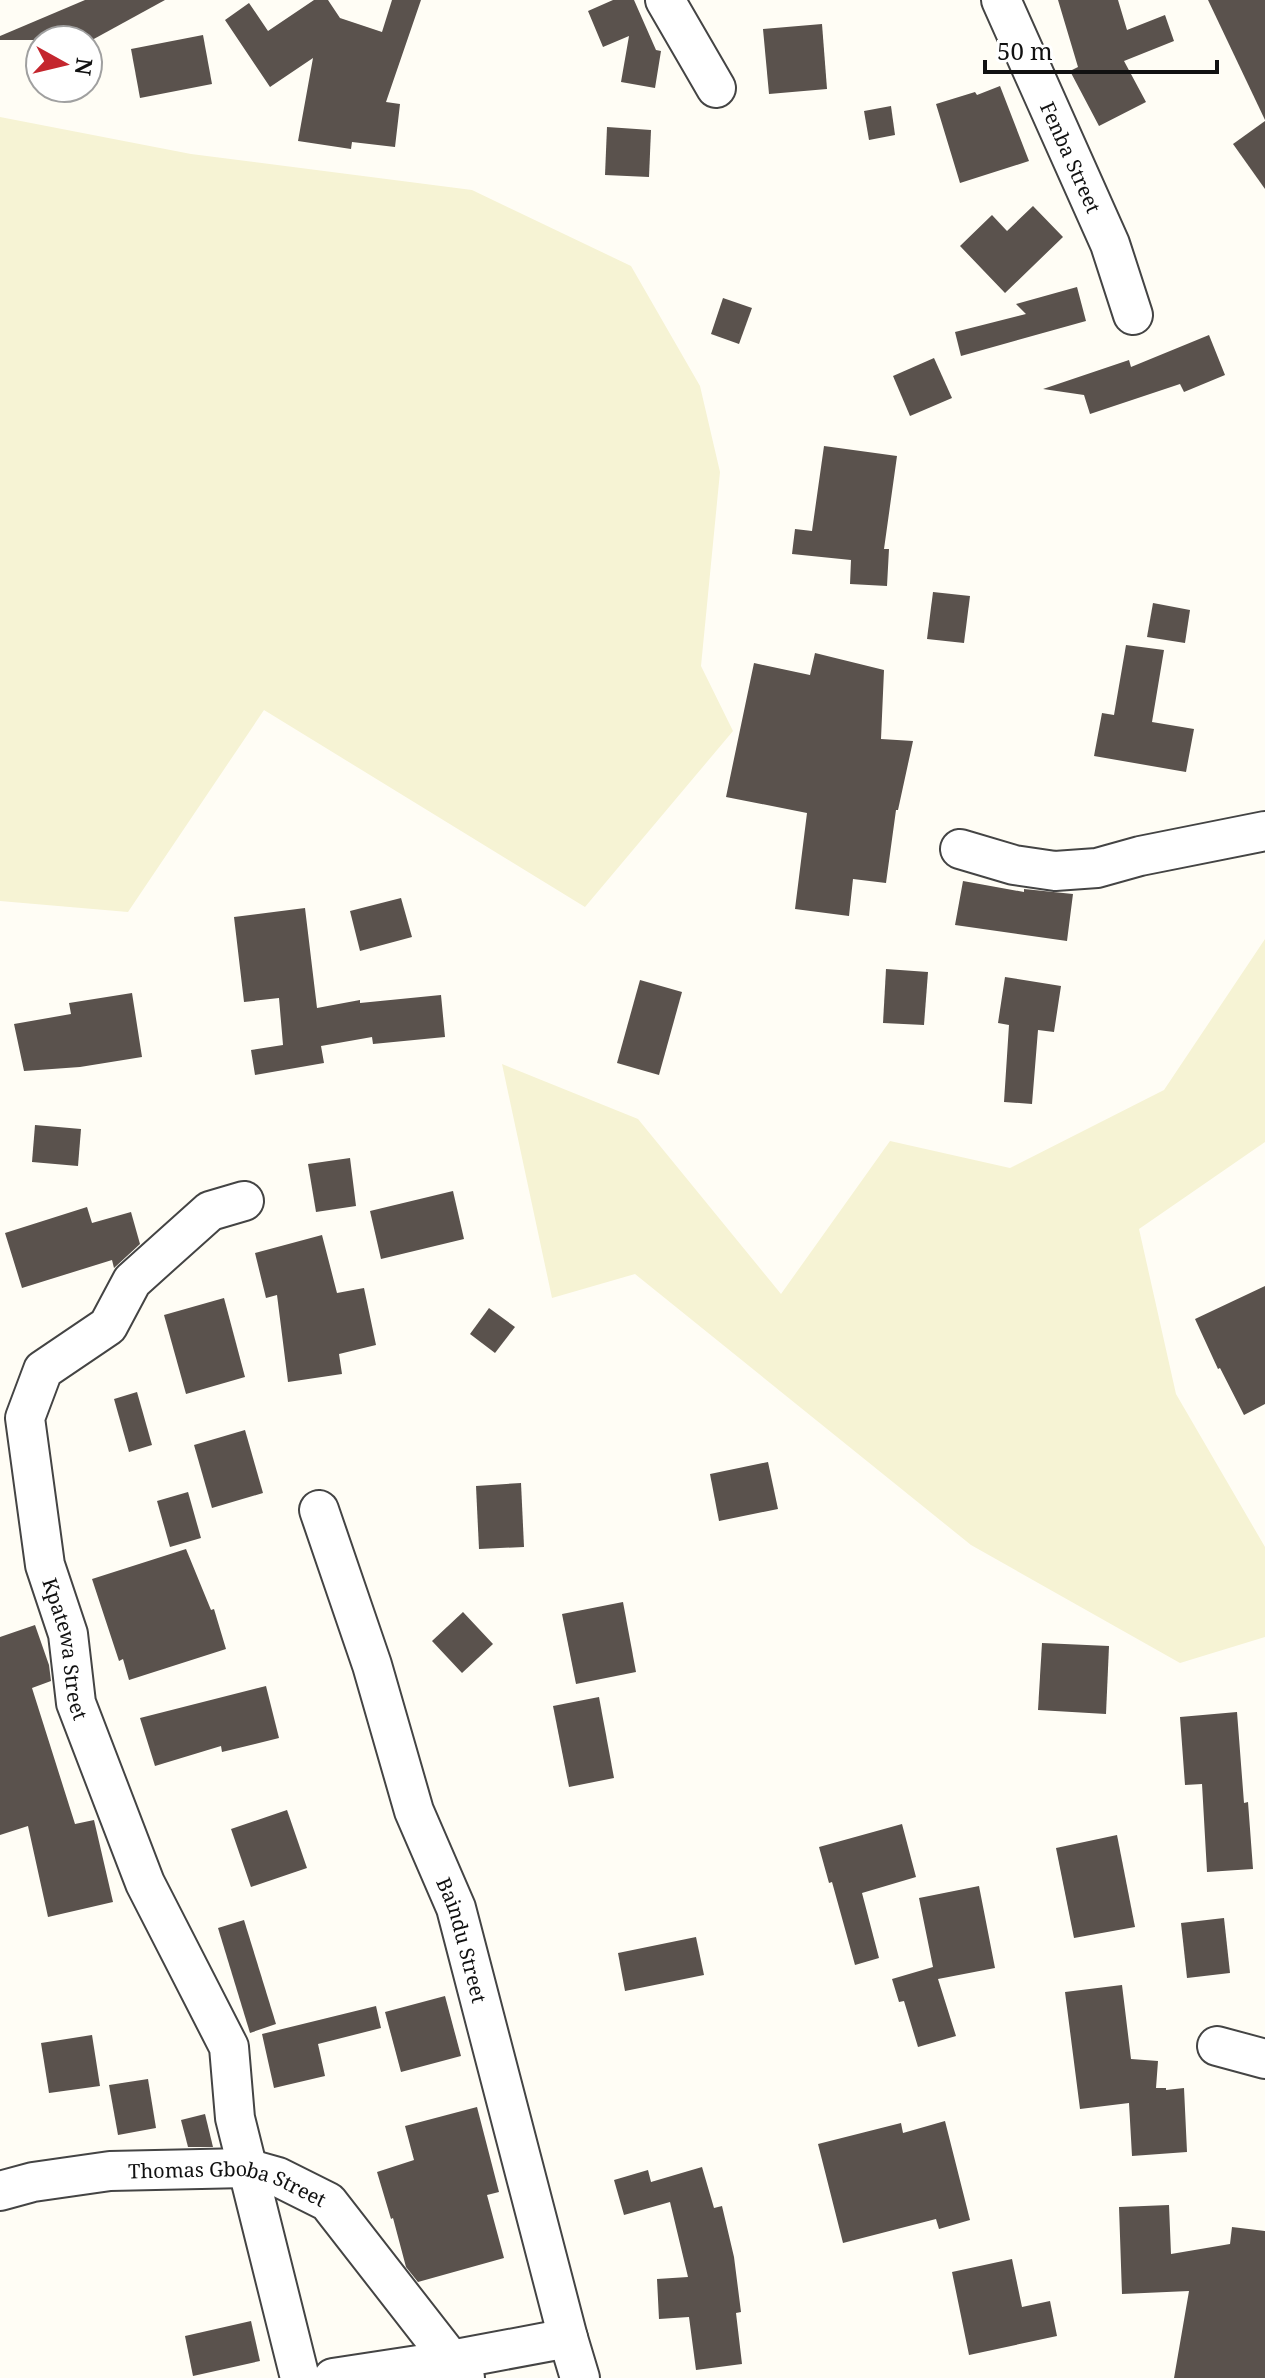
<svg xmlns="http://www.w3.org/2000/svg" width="1265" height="2378" font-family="'Noto Serif',serif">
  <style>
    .farmland { fill: #f6f3d4 }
    .building { fill: #5a524d }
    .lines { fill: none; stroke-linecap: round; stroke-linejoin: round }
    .street-casing { stroke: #444; stroke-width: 42 }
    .street { stroke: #fff; stroke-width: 38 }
    .labels { text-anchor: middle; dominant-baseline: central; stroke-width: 8; stroke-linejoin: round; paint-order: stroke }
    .street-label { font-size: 20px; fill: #111; stroke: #fff }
  </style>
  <rect width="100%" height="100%" fill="#fffdf5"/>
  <g class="farmland">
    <path d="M0 117 191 154 472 190 631 266 700 386 720 472 701 666 733 731 585 907 264 710 128 912 0 901Z"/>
    <path d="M1265 939V1142L1139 1229 1176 1394 1265 1547V1637L1180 1663 971 1545 635 1274 552 1298 502 1064 638 1119 781 1294 890 1141 1010 1168 1164 1090Z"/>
  </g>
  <g class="building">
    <path d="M85 0H165L92 40H0V36Z"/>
    <path d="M314 0H328L340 18 382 32 392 0H421L386 102 400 104 395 147 352 142 351 149 298 141 313 58 270 87 225 20 249 3 268 31Z"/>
    <path d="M613 0H634L656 50 661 51 655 88 621 82 629 36 603 47 588 11Z"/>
    <path d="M1058 0H1118L1127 30 1165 15 1174 41 1124 61 1146 102 1099 126 1070 71 1078 67Z"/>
    <path d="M1208 0H1265V120Z"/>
    <path d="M822 24 827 89 769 94 763 29Z"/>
    <path d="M203 35 212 84 140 98 131 49Z"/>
    <path d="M1000 86 1029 161 960 183 936 104 975 92 977 95Z"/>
    <path d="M891 106 895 135 869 140 864 111Z"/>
    <path d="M1265 121V189L1233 144Z"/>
    <path d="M607 127 651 130 649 177 605 175Z"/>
    <path d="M1033 206 1063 237 1005 293 960 246 992 215 1007 231Z"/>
    <path d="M1077 287 1086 321 961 356 955 332 1026 314 1016 304Z"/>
    <path d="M723 298 752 308 739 344 711 334Z"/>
    <path d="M1209 335 1225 375 1184 392 1180 384 1090 414 1084 395 1043 389 1129 360 1131 367Z"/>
    <path d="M934 358 952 398 910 416 893 376Z"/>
    <path d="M824 446 897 456 884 549H889L887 586 850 584 851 560 792 554 795 529 812 531Z"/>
    <path d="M933 592 970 596 964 643 927 639Z"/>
    <path d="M1153 603 1190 610 1185 643 1147 637Z"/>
    <path d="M1126 645 1164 650 1152 722 1194 729 1186 772 1094 756 1102 713 1114 715Z"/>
    <path d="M815 653 884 670 881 739 913 741 898 810H896L886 883 853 879 849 916 795 909 807 813 726 797 754 663 810 675Z"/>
    <path d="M963 881 1024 892V889L1073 894 1067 941 955 925Z"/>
    <path d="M401 898 412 937 360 951 350 911Z"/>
    <path d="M305 908 317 1008 360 1000V1003L441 995 445 1037 373 1044 372 1037 321 1046 324 1063 255 1075 251 1050 283 1045 279 998 244 1002 234 917Z"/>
    <path d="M886 969 928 972 924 1025 883 1023Z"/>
    <path d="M1005 977 1061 986 1054 1032 1038 1030 1032 1104 1004 1102 1009 1025 998 1023Z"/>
    <path d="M640 980 682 992 659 1075 617 1063Z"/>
    <path d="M132 993 142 1057 80 1067 24 1071 14 1024 71 1014 69 1003Z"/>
    <path d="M35 1125 81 1129 78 1166 32 1162Z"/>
    <path d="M350 1158 356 1206 316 1212 308 1164Z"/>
    <path d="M453 1191 464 1239 381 1259 370 1211Z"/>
    <path d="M87 1207 92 1223 131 1212 140 1244 114 1268 112 1260 22 1288 5 1233Z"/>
    <path d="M322 1235 337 1293 364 1288 376 1345 339 1354 342 1374 288 1382 277 1295 266 1298 255 1253Z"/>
    <path d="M1265 1286V1404L1244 1415 1220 1368 1218 1369 1195 1319Z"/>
    <path d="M224 1298 245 1377 186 1394 164 1315Z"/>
    <path d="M489 1308 515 1327 495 1353 470 1334Z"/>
    <path d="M137 1392 152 1445 129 1452 114 1399Z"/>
    <path d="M245 1430 263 1493 212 1508 194 1445Z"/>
    <path d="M768 1462 778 1509 719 1521 710 1474Z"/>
    <path d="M521 1483 524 1547 479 1549 476 1486Z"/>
    <path d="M188 1492 201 1538 170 1547 157 1501Z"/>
    <path d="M186 1549 211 1610 214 1609 226 1649 129 1680 123 1659 119 1661 92 1579Z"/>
    <path d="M623 1602 636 1672 576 1684 562 1614Z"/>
    <path d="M463 1612 493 1644 462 1673 432 1641Z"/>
    <path d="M35 1625 49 1665 51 1681 32 1688 75 1824 94 1820 113 1902 48 1917 28 1826 0 1835V1637Z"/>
    <path d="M1042 1643 1109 1646 1106 1714 1038 1710Z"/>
    <path d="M266 1686 279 1738 222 1752 221 1746 155 1766 140 1718Z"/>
    <path d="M599 1697 614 1778 569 1787 553 1706Z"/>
    <path d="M1237 1712 1244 1803 1248 1802 1253 1869 1207 1872 1202 1784 1185 1785 1180 1717Z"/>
    <path d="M287 1810 307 1868 251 1887 231 1829Z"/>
    <path d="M902 1824 916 1877 862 1893 879 1958 855 1965 832 1882 829 1883 819 1847Z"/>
    <path d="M1117 1835 1135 1927 1074 1938 1056 1848Z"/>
    <path d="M979 1886 995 1968 938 1979 956 2036 918 2047 904 2001 899 2002 892 1979 933 1967 919 1898Z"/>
    <path d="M1224 1918 1230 1973 1187 1978 1181 1923Z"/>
    <path d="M244 1920 276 2024 250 2033 218 1928Z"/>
    <path d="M696 1937 704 1975 625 1991 618 1953Z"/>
    <path d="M1122 1985 1131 2059 1158 2061 1156 2088H1166V2090L1184 2088 1187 2152 1132 2156 1129 2103 1080 2109 1065 1992Z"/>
    <path d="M445 1996 461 2056 401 2072 385 2012Z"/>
    <path d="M376 2006 381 2028 318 2044 325 2076 274 2088 262 2034Z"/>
    <path d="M92 2035 100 2086 49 2093 41 2043Z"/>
    <path d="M148 2079 156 2128 118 2135 109 2085Z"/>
    <path d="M477 2107 499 2192 487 2195 504 2258 418 2282 406 2267 393 2218 391 2219 377 2172 414 2160 405 2126Z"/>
    <path d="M205 2114 213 2147H188L181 2120Z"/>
    <path d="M945 2121 970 2220 939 2229 936 2219 843 2243 818 2144 901 2123 903 2133Z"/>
    <path d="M702 2167 714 2208 722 2206 734 2257 741 2312 736 2313 742 2364 696 2370 689 2317 659 2319 657 2279 688 2277 670 2202 624 2215 614 2180 648 2170 651 2182Z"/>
    <path d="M1169 2205 1171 2254 1230 2244 1232 2227 1265 2231V2378H1174L1189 2291 1122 2294 1119 2207Z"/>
    <path d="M1012 2259 1022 2307 1050 2301 1057 2336 969 2355 952 2272Z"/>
    <path d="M251 2321 260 2361 193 2376 185 2336Z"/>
  </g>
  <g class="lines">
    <g class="street-casing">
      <g id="street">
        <path d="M665 0 716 88"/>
        <path id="s1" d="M1001 0 1110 244 1133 315"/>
        <path d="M960 849 1014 865 1055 871 1097 868 1140 856 1265 831"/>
        <path id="s2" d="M244 1201 210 1211 132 1281 108 1326 43 1370 25 1418 45 1565 68 1634 76 1703 145 1883 229 2047 235 2118 300 2378"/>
        <path id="s3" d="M319 1510 372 1665 414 1811 456 1908 568 2338 580 2378"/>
        <path d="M1217 2046 1265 2059"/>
        <path id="s4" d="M0 2191 33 2182 110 2171 246 2168 278 2177 328 2202 465 2378"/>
        <path d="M333 2378 451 2360 568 2338"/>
      </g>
    </g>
    <use href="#street" class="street"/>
  </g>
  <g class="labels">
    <g class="street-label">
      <text stroke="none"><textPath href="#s1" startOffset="172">Fenba Street</textPath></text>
      <text stroke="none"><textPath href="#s2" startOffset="556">Kpatewa Street</textPath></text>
      <text stroke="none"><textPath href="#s3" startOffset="454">Baindu Street</textPath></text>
      <text stroke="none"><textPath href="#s4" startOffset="232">Thomas Gboba Street</textPath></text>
    </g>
  </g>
  <g transform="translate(64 64) rotate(98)"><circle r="38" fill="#ffffff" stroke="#a0a0a0" stroke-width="2"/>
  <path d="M0-6L14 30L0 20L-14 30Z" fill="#c4262e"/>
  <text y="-12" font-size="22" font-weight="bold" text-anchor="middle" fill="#111111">N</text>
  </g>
  <path d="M985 60v12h232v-12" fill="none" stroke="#111111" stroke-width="4"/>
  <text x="997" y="60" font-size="24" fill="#111111" stroke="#ffffff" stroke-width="6" paint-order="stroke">50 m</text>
</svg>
